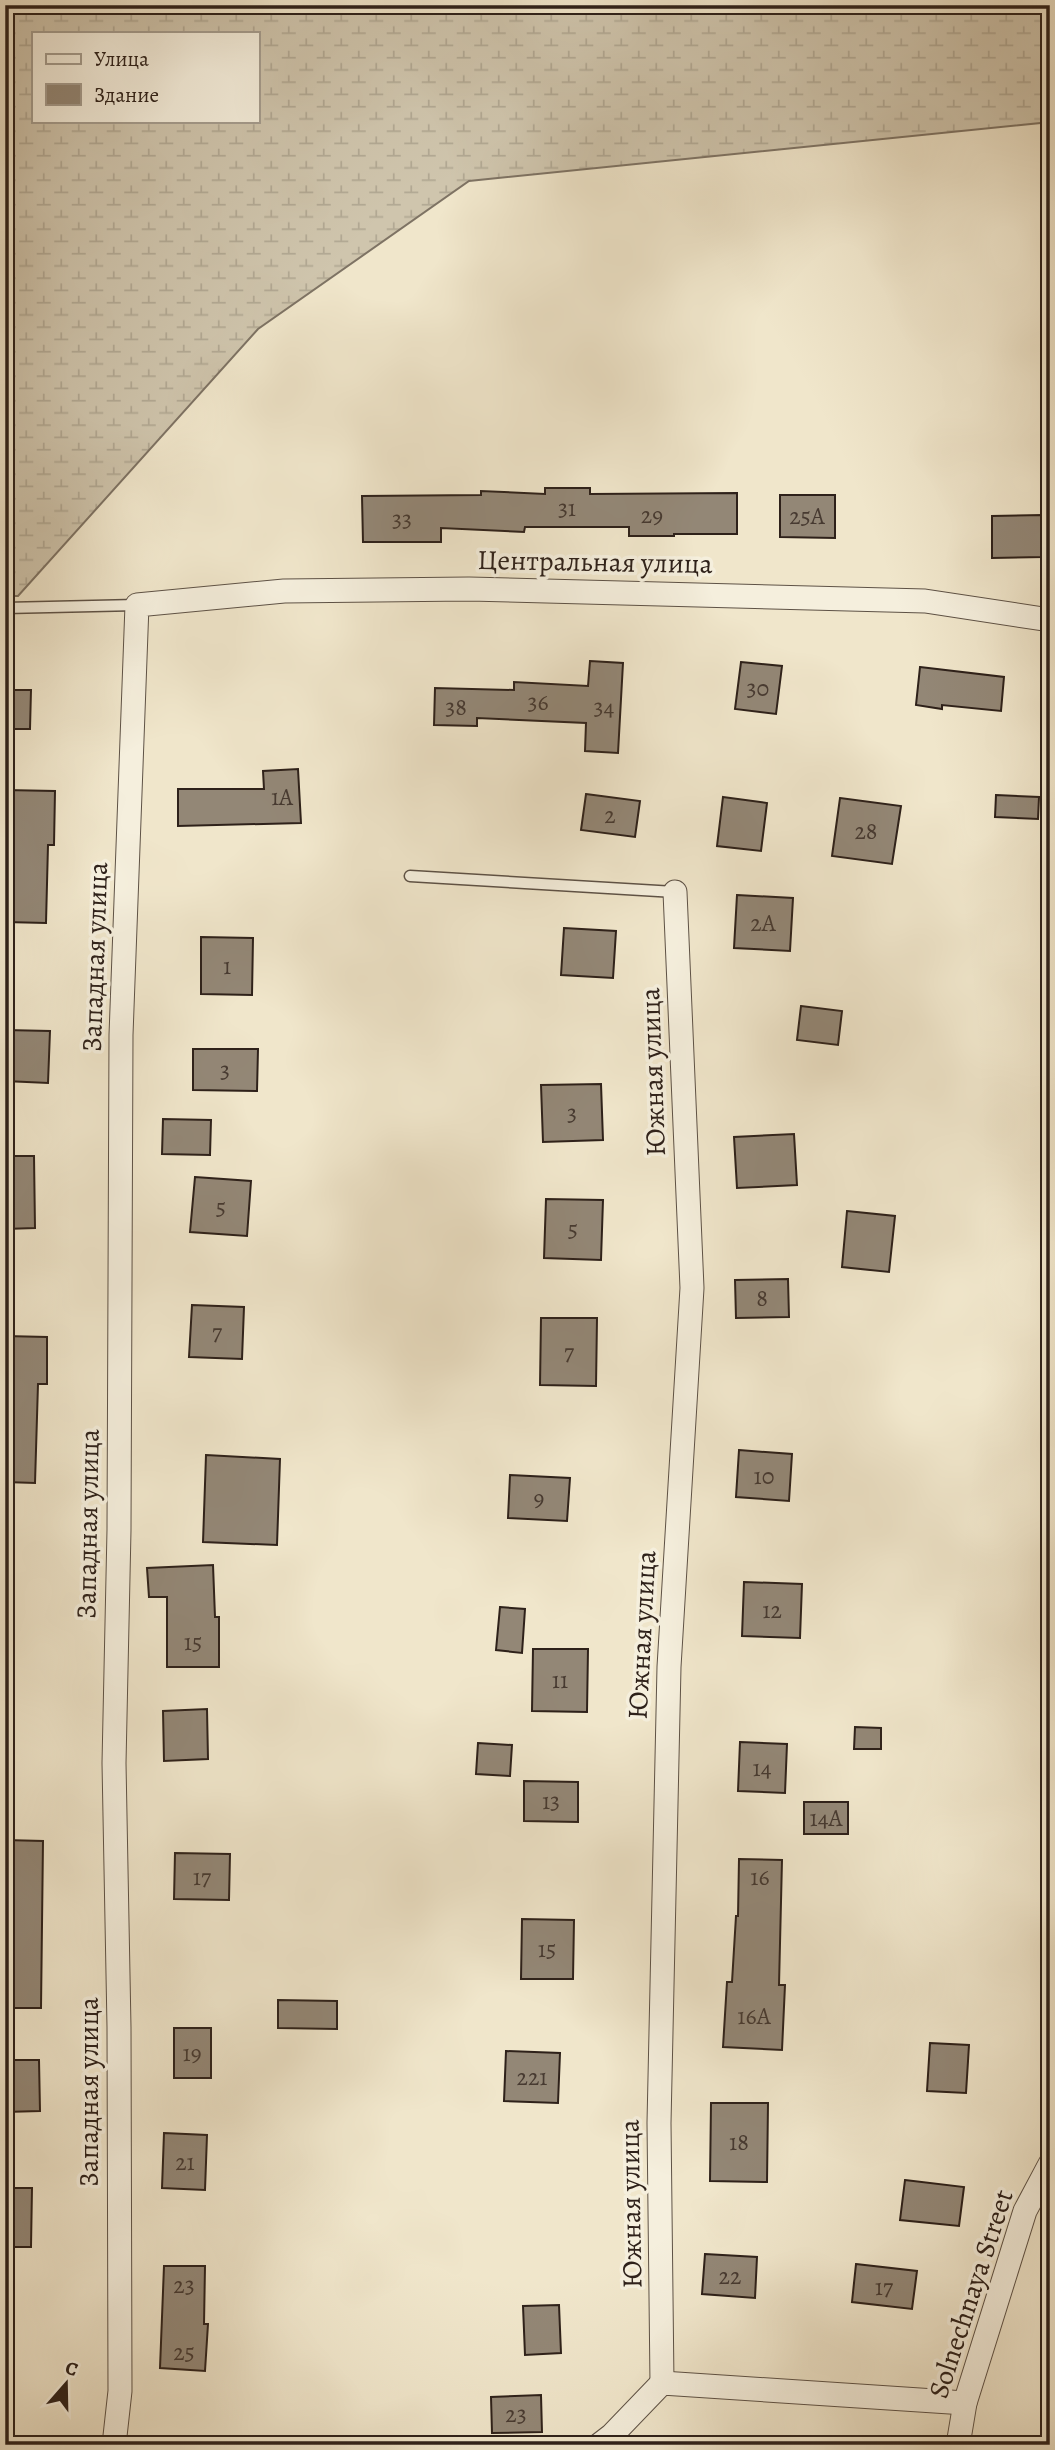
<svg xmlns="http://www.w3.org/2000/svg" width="1055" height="2450" font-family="Alegreya,serif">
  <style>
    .wetland { fill: url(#wetland-marsh); stroke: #7e7364; stroke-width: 2; fill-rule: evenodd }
    .building { fill: #938776; stroke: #2e211a; stroke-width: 2 }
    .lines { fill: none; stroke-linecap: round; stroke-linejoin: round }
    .lane-casing { stroke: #5e5246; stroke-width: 13 }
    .street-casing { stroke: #5e5246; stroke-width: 25 }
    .lane { stroke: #f5efdd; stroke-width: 10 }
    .street { stroke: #f5efdd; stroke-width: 23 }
    .labels { text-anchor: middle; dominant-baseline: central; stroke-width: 7; stroke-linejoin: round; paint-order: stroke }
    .number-label { font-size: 24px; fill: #473a31 }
    .street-label { font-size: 28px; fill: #2e211a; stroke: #f5efdd }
  </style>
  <defs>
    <pattern id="wetland-marsh" width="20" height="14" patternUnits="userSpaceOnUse" patternTransform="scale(1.75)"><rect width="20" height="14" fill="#cfc5ad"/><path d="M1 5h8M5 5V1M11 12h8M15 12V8" fill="none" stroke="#b2a994"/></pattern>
  </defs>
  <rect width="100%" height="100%" fill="#f0e6cb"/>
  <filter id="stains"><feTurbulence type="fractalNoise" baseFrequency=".00286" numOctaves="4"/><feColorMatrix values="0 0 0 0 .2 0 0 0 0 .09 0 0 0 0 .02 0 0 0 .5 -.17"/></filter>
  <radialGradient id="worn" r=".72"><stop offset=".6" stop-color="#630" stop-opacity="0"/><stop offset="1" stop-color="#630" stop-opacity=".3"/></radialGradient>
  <path class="wetland" d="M5 5H1050V122L469 181 258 329 18 596H5ZM33 33H257V121H33Z"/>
  <g class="building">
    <path d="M545 488H590V494L737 493V534H674V536H629V527H525L524 532 441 528V542H363L362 496 481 495V491L545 494Z"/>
    <path d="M780 495H835V538L780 537Z"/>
    <path d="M1042 515 1043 557 992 558V516Z"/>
    <path d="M590 661 623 663 618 753 585 751 586 723 477 718V726L434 725 435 688 514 690V682L588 686Z"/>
    <path d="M741 662 782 666 776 714 735 709Z"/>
    <path d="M920 667 1004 677 1001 711 942 705V709L916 705Z"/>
    <path d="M5 690H31L30 729H5Z"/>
    <path d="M298 769 301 823 178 826V789H264L263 771Z"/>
    <path d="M5 790 55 791 54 845H48L46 923 5 922Z"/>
    <path d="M586 794 640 801 635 837 581 830Z"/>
    <path d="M996 795 1039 797 1038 819 995 817Z"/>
    <path d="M723 797 767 803 761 851 717 846Z"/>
    <path d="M840 798 901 806 892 864 832 856Z"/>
    <path d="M737 895 793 898 790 951 734 948Z"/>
    <path d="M564 928 616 931 613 978 561 975Z"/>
    <path d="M201 937 253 938 252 995 201 994Z"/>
    <path d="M801 1006 842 1011 838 1045 797 1040Z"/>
    <path d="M5 1030 50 1031 48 1083 5 1081Z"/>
    <path d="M193 1049H258L257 1091 193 1090Z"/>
    <path d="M601 1084 603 1140 543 1142 541 1085Z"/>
    <path d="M163 1119 211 1120 210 1155 162 1154Z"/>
    <path d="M794 1134 797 1185 737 1188 734 1137Z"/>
    <path d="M5 1156H34L35 1228 5 1229Z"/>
    <path d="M195 1177 251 1181 247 1236 190 1232Z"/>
    <path d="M546 1199 603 1200 601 1260 544 1258Z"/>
    <path d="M847 1211 895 1216 889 1272 842 1267Z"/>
    <path d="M788 1279 789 1317 736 1318 735 1280Z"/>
    <path d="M192 1305 244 1307 242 1359 189 1357Z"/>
    <path d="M541 1318H597L596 1386 540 1385Z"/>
    <path d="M5 1336 47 1337V1384H38L35 1483 5 1482Z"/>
    <path d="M739 1450 792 1454 789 1501 736 1497Z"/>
    <path d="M206 1455 280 1459 277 1545 203 1542Z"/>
    <path d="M510 1475 570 1478 567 1521 508 1518Z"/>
    <path d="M213 1565 215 1617H219V1667H167V1597H149L147 1568Z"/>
    <path d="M744 1582 802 1584 800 1638 742 1636Z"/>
    <path d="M500 1607 525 1609 522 1653 496 1650Z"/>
    <path d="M533 1649H588L587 1712 532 1711Z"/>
    <path d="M207 1709 208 1759 164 1761 163 1711Z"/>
    <path d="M855 1727 881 1728V1749H854Z"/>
    <path d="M740 1742 787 1744 785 1793 738 1791Z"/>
    <path d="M478 1743 512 1745 510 1776 476 1774Z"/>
    <path d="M524 1781 578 1782V1822L524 1821Z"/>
    <rect x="804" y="1802" width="44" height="32"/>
    <path d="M5 1840 43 1841 41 2008H5Z"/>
    <path d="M175 1853 230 1854 229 1900 174 1899Z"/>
    <path d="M739 1859 782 1860 779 1985H785L782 2050 723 2047 727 1982H732L736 1916H738Z"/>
    <path d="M522 1919 574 1920 573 1979H521Z"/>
    <path d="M278 2000 337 2001V2029L278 2028Z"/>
    <rect x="174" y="2028" width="37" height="50"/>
    <path d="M930 2043 969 2045 966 2093 927 2091Z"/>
    <path d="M506 2051 560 2053 558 2103 504 2101Z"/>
    <path d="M5 2060H39L40 2111 5 2112Z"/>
    <path d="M711 2103H768L767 2182 710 2181Z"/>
    <path d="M164 2133 207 2135 205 2190 162 2188Z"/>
    <path d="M905 2180 964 2187 959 2226 900 2220Z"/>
    <path d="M5 2188H32L31 2247H5Z"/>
    <path d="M705 2254 757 2257 755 2298 702 2294Z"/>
    <path d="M856 2264 917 2271 912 2309 852 2302Z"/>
    <path d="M164 2266H205L204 2324H208L205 2371 160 2368Z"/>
    <path d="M559 2305 561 2353 525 2355 523 2306Z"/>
    <path d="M541 2395 542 2432 492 2433 491 2397Z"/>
  </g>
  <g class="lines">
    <g class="lane-casing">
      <g id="lane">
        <path d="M5 608 137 605"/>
        <path d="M410 876 675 892"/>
      </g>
    </g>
    <g class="street-casing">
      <g id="street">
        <path d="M662 2383 659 2123 669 1667 692 1288 675 892"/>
        <path d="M114 2445 120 2391 119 2027 114 1763 119 1530 121 1035 137 605 284 591 469 589 925 601 1050 620"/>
        <path d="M599 2445 612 2435 662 2383 965 2403"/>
        <path d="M958 2445 965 2403 1025 2211 1050 2164"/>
      </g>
    </g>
    <use href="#lane" class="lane"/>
    <use href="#street" class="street"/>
  </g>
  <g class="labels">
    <g class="number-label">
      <text x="567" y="508">31</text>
      <text x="652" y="515">29</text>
      <text x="807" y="516">25А</text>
      <text x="402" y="519">33</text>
      <text x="758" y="688">30</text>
      <text x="538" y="702">36</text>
      <text x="456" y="707">38</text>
      <text x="604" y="707">34</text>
      <text x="282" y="797">1А</text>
      <text x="610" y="815">2</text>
      <text x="866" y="831">28</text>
      <text x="763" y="923">2А</text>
      <text x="227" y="966">1</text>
      <text x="225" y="1070">3</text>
      <text x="572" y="1113">3</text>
      <text x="221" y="1207">5</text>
      <text x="573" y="1229">5</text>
      <text x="762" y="1298">8</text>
      <text x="217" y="1332">7</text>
      <text x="569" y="1352">7</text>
      <text x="764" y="1476">10</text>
      <text x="539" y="1498">9</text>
      <text x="772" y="1610">12</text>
      <text x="193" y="1642">15</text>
      <text x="560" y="1680">11</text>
      <text x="762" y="1768">14</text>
      <text x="551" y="1801">13</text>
      <text x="826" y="1818">14А</text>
      <text x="202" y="1877">17</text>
      <text x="760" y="1877">16</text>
      <text x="547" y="1949">15</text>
      <text x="754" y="2016">16А</text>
      <text x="192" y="2053">19</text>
      <text x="532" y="2077">221</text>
      <text x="739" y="2142">18</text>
      <text x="185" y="2162">21</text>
      <text x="730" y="2276">22</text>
      <text x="184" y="2285">23</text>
      <text x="884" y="2287">17</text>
      <text x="184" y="2352">25</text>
      <text x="516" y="2414">23</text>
    </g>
    <g class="street-label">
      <text transform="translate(595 562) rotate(1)">Центральная улица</text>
      <text transform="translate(95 957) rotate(-88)">Западная улица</text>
      <text transform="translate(653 1072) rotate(-92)">Южная улица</text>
      <text transform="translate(88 1524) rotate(-89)">Западная улица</text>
      <text transform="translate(642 1635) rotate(-87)">Южная улица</text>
      <text transform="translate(89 2092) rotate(-90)">Западная улица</text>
      <text transform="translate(631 2204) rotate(-91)">Южная улица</text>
      <text transform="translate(971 2294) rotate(-72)">Solnechnaya Street</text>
    </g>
  </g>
  <rect width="1055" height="2450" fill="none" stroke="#f0e6cb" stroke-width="28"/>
  <rect x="7" y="7" width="1041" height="2436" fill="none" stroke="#2e211a" stroke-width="3.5"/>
  <rect x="14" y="14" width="1027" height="2422" fill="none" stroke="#2e211a" stroke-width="2"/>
  <rect x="32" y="32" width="228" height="91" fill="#f5efdd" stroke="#a59d8f" stroke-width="2"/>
  <rect x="46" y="54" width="35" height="10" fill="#f5efdd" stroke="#a59d8f" stroke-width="2"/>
  <text x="94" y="66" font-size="21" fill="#2e211a">Улица</text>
  <rect x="46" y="84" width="35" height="21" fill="#938776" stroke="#a59d8f" stroke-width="2"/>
  <text x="94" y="102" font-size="21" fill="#2e211a">Здание</text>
  <g transform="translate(66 2384) rotate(20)" stroke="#f5efdd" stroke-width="5" paint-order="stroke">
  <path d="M0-5L12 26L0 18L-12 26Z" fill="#2e211a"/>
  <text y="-10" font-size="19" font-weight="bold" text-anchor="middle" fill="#2e211a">С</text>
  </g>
  <rect width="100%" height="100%" filter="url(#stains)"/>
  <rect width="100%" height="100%" fill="url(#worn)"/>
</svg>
